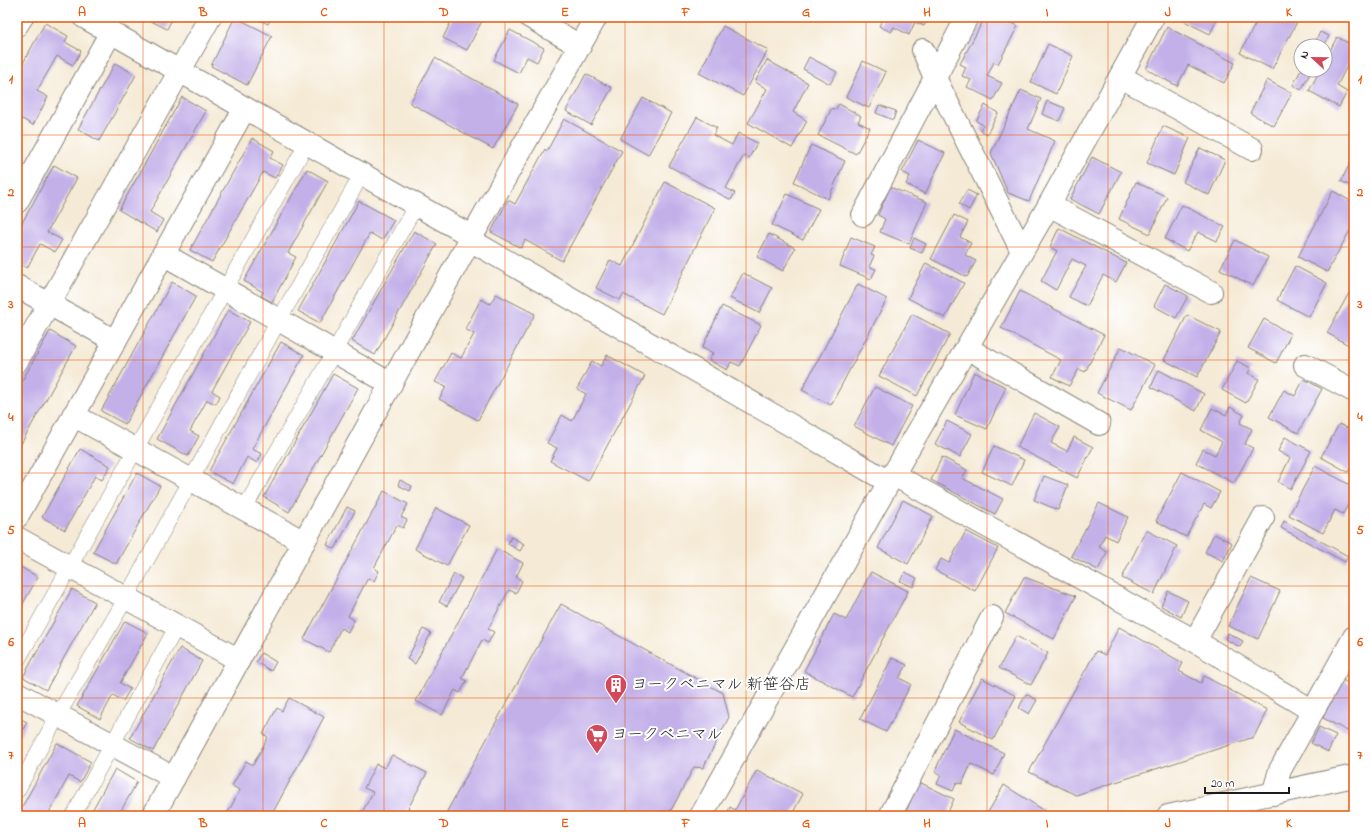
<svg xmlns="http://www.w3.org/2000/svg" width="1371" height="833" font-family="'Indie Flower','Klee One',sans-serif">
  <style>
    .building { fill: #c3b0e9 }
    .lines { fill: none; stroke-linecap: round; stroke-linejoin: round }
    .lane-casing { stroke: #888378; stroke-width: 16 }
    .street-casing { stroke: #888378; stroke-width: 24 }
    .secondary-casing { stroke: #888378; stroke-width: 24 }
    .lane { stroke: #fff; stroke-width: 15 }
    .street { stroke: #fff; stroke-width: 22 }
    .secondary { stroke: #fff; stroke-width: 22 }
    .grid { fill: none; stroke: #e8590c; stroke-width: 1; stroke-opacity: 0.55 }
    .labels { text-anchor: middle; dominant-baseline: central; stroke-width: 4; stroke-linejoin: round; paint-order: stroke }
    .poi-label { font-size: 16px; fill: #1c1c1c; stroke: #fff; text-anchor: start }
    .neatline { fill: none; stroke: #e8590c; stroke-width: 1.5 }
    .grid-label { font-size: 13px; text-anchor: middle; font-weight: bold; fill: #e8590c }
  </style>
  <rect width="100%" height="100%" fill="#fff"/>
  <filter id="ink" filterUnits="userSpaceOnUse"><feTurbulence type="fractalNoise" baseFrequency=".025" numOctaves="2"/><feDisplacementMap in="SourceGraphic" scale="8" xChannelSelector="R" yChannelSelector="G"/><feConvolveMatrix kernelMatrix="1 2 1 2 8 2 1 2 1" color-interpolation-filters="sRGB"/></filter>
  <filter id="wash" filterUnits="userSpaceOnUse"><feTurbulence type="fractalNoise" baseFrequency=".012" numOctaves="4" result="noise"/><feDisplacementMap in="SourceGraphic" scale="16" xChannelSelector="R" yChannelSelector="G"/><feGaussianBlur stdDeviation="0.9" result="paint"/><feColorMatrix in="noise" values="0 0 0 0 0 0 0 0 0 0 0 0 0 0 0 0 0 1.4 0 .05"/><feComposite in="paint" operator="in"/></filter>
  <g filter="url(#wash)">
    <rect width="100%" height="100%" fill="#f5ead5"/>
    <g id="blocks">
      <g class="building">
        <path d="M143 17H173L167 29Z"/>
        <path d="M235 17 272 36 247 85 211 66Z"/>
        <path d="M254 17H272L268 24Z"/>
        <path d="M453 17H484L467 50 443 38Z"/>
        <path d="M884 17H929L924 26 915 22 909 35 894 27 891 32 879 26Z"/>
        <path d="M985 17H1001L1018 26 998 64 994 62 987 76 1002 83 993 100 967 87 971 80 962 76 966 67 960 64Z"/>
        <path d="M1176 17H1218L1210 34Z"/>
        <path d="M1259 17H1286L1297 22 1272 69 1240 53Z"/>
        <path d="M45 23 68 36 65 42 81 51 73 65 57 56 37 91 48 97 33 125 22 119 18 125 17 124V74Z"/>
        <path d="M723 26 768 50 743 96 699 73Z"/>
        <path d="M1167 27 1235 63 1224 83 1188 65 1177 86 1146 69Z"/>
        <path d="M510 30 544 48 537 62 527 57 519 73 494 60Z"/>
        <path d="M1320 32 1329 36 1324 46H1313Z"/>
        <path d="M1337 37 1354 46V52L1337 86 1347 92 1339 107 1309 91 1320 70H1325V60Z"/>
        <path d="M1048 44 1073 56 1056 94 1031 82Z"/>
        <path d="M809 57 837 72 830 84 803 69Z"/>
        <path d="M435 58 518 104 493 149 410 103Z"/>
        <path d="M767 60 808 83 793 112 807 121 792 148 748 123 767 89 755 82Z"/>
        <path d="M863 61 886 72 869 108 846 97Z"/>
        <path d="M115 63 136 75 99 141 78 129Z"/>
        <path d="M1301 70H1312L1301 90 1293 85Z"/>
        <path d="M586 74 612 88 591 125 566 111Z"/>
        <path d="M1267 80 1292 93 1274 126 1250 113Z"/>
        <path d="M1021 90 1041 99 1028 129 1055 141 1029 201 1008 193 991 153Z"/>
        <path d="M182 97 206 111 150 212 163 220 157 232 119 210Z"/>
        <path d="M643 98 671 113 648 155 620 139Z"/>
        <path d="M1047 101 1065 108 1059 121 1042 114Z"/>
        <path d="M839 104 861 116 858 122 870 128 856 154 818 135 832 108 835 110Z"/>
        <path d="M879 105 896 111 893 120 876 113Z"/>
        <path d="M985 105 998 113 987 134 980 130 983 125 976 121Z"/>
        <path d="M697 117 717 128 713 135 732 145 738 133 757 143 749 158 744 155 726 188 735 193 731 200 669 166Z"/>
        <path d="M564 119 622 151 562 261 525 240 521 248 491 232 508 200 515 204 545 149 547 151Z"/>
        <path d="M1163 126 1190 138 1174 175 1147 163Z"/>
        <path d="M252 138 274 151 270 158 283 165 275 178 263 172 212 262 190 250Z"/>
        <path d="M918 140 945 153 925 194 906 184 910 176 902 172Z"/>
        <path d="M811 145 845 161 828 199 794 182Z"/>
        <path d="M1200 148 1225 160 1209 195 1183 182Z"/>
        <path d="M1354 156V188L1341 181Z"/>
        <path d="M1092 157 1121 172 1099 214 1070 199Z"/>
        <path d="M54 165 77 178 47 232 62 240 55 252 40 244 27 268 17 263V232Z"/>
        <path d="M307 169 328 181 288 253 296 257 272 302 261 296 263 292 244 281Z"/>
        <path d="M665 182 715 208 662 314 623 294 620 300 596 288 610 260 622 266Z"/>
        <path d="M1136 182 1167 197 1150 234 1119 219Z"/>
        <path d="M890 187 927 202 909 244 880 232 885 219 878 215Z"/>
        <path d="M967 190 977 195 969 210 959 204Z"/>
        <path d="M1333 191 1354 203V223L1327 272 1298 257Z"/>
        <path d="M787 194 819 209 803 240 772 225Z"/>
        <path d="M359 201 394 220 382 240 370 233 320 323 298 311Z"/>
        <path d="M1182 205 1225 227 1217 241 1198 232 1187 251 1165 239Z"/>
        <path d="M954 215 968 222 960 237 971 243 965 255 976 261 967 277 931 259Z"/>
        <path d="M1059 228 1126 263 1116 282 1103 275 1087 306 1069 297 1086 266 1072 259 1056 290 1041 281 1057 251 1050 247Z"/>
        <path d="M414 231 437 244 375 355 352 341Z"/>
        <path d="M769 234 795 248 783 271 757 257Z"/>
        <path d="M851 237 875 247 871 255 874 256 869 267 876 269 871 279 840 266Z"/>
        <path d="M914 238 926 244 922 253 910 248Z"/>
        <path d="M1235 240 1268 257 1253 286 1220 269Z"/>
        <path d="M926 263 964 283 945 318 908 298Z"/>
        <path d="M1295 266 1327 283 1309 317 1277 300Z"/>
        <path d="M743 273 772 288 759 313 730 298Z"/>
        <path d="M172 282 196 296 125 424 101 411Z"/>
        <path d="M858 284 887 299 831 405 802 390Z"/>
        <path d="M1165 284 1188 296 1176 318 1154 306Z"/>
        <path d="M1020 291 1104 335 1085 372 1079 369 1069 386 1052 377 1061 360 1001 328Z"/>
        <path d="M1349 293 1354 296V348L1327 333Z"/>
        <path d="M496 294 535 314 478 420 439 399 446 387 435 382 451 353 461 358 474 334 465 329 481 299 490 304Z"/>
        <path d="M722 306 761 325 740 366 731 362 727 370 709 360 713 353 702 348Z"/>
        <path d="M228 310 250 322 212 391 220 396 216 404 207 400 190 431 199 436 188 456 157 439Z"/>
        <path d="M912 314 950 334 917 396 879 376Z"/>
        <path d="M1187 315 1221 332 1197 377 1164 360Z"/>
        <path d="M1264 319 1291 334 1276 363 1248 348Z"/>
        <path d="M50 331 76 346 17 451V390Z"/>
        <path d="M281 342 304 355 252 449 262 454 257 463 247 457 233 484 209 471Z"/>
        <path d="M1121 347 1155 365 1131 410 1097 393Z"/>
        <path d="M607 355 645 376 588 481 550 461 557 448 547 443 562 415 572 421 586 394 577 389 592 361 601 366Z"/>
        <path d="M1237 361 1251 368 1248 373 1259 379 1246 403 1222 390Z"/>
        <path d="M1159 370 1204 394 1196 411 1151 387Z"/>
        <path d="M974 372 1006 387 987 429 955 415Z"/>
        <path d="M333 374 358 388 289 512 264 497Z"/>
        <path d="M1304 379 1322 389 1298 433 1269 417 1284 390 1295 396Z"/>
        <path d="M875 387 912 406 891 446 854 426Z"/>
        <path d="M1230 407 1244 415 1240 423 1252 429 1245 444 1253 448 1234 483 1196 463 1203 449 1215 455 1222 442 1201 430 1212 408 1226 415Z"/>
        <path d="M1034 413 1060 427 1051 443 1067 451 1074 437 1093 447 1077 478 1017 447Z"/>
        <path d="M947 421 972 434 960 457 935 444Z"/>
        <path d="M1339 424 1354 431V461L1348 472 1321 457Z"/>
        <path d="M1285 437 1311 451 1291 489 1278 482 1290 458 1278 451Z"/>
        <path d="M994 446 1024 460 1012 486 982 472Z"/>
        <path d="M80 449 110 466 102 480 95 476 65 530 42 517Z"/>
        <path d="M942 457 967 470 962 478 1003 499 995 514 931 480Z"/>
        <path d="M1315 466 1354 487V494L1343 514 1335 510 1323 533 1289 515Z"/>
        <path d="M1182 472 1220 492 1211 508 1204 504 1186 537 1156 521Z"/>
        <path d="M137 473 160 486 116 564 93 552Z"/>
        <path d="M1044 476 1068 485 1058 510 1034 500Z"/>
        <path d="M400 480 412 486 410 491 398 485Z"/>
        <path d="M384 491 408 504 401 517 407 520 403 528 397 525 374 568 379 571 374 581 368 578 348 616 354 620 348 632 341 628 329 652 304 639Z"/>
        <path d="M903 500 933 516 908 564 878 548Z"/>
        <path d="M1099 503 1128 517 1116 541 1105 535 1099 547 1107 552 1098 570 1071 556Z"/>
        <path d="M347 507 355 511 335 549 327 545Z"/>
        <path d="M436 508 469 525 447 566 415 549Z"/>
        <path d="M1284 521 1348 556 1345 562 1281 528Z"/>
        <path d="M1146 530 1177 546 1154 594 1122 578Z"/>
        <path d="M966 531 998 548 975 591 935 570 941 559 949 563Z"/>
        <path d="M1214 534 1232 543 1223 561 1205 552Z"/>
        <path d="M511 537 524 544 520 551 508 544Z"/>
        <path d="M497 549 523 563 516 577 522 581 516 593 509 590 488 629 494 632 488 643 482 640 462 678 467 681 460 693 455 690 442 715 416 701Z"/>
        <path d="M17 565 38 577 17 614Z"/>
        <path d="M871 572 908 591 852 697 804 671 834 614 846 620Z"/>
        <path d="M905 572 917 578 913 587 900 581Z"/>
        <path d="M454 574 462 578 447 606 439 602Z"/>
        <path d="M1024 577 1076 596 1054 639 1005 613Z"/>
        <path d="M1251 578 1280 591 1258 639 1228 626Z"/>
        <path d="M72 589 95 602 46 690 23 677Z"/>
        <path d="M1168 591 1188 601 1181 617 1161 606Z"/>
        <path d="M561 604 723 693 729 717 703 768 694 767 668 816H446L445 815Z"/>
        <path d="M125 621 148 633 120 683 130 689 123 701 113 695 100 719 77 706Z"/>
        <path d="M1119 627 1183 663 1179 671 1201 683 1204 676 1267 710 1254 737 1076 795 1029 772 1096 651 1105 655Z"/>
        <path d="M423 629 431 633 415 664 407 659Z"/>
        <path d="M1228 633 1243 641 1240 647 1225 639Z"/>
        <path d="M1016 636 1048 653 1031 685 999 668Z"/>
        <path d="M180 648 202 661 153 751 130 738Z"/>
        <path d="M261 653 276 662 271 671 256 662Z"/>
        <path d="M892 658 907 665 899 678 911 684 886 732 860 719Z"/>
        <path d="M982 678 1016 696 993 740 959 722Z"/>
        <path d="M1342 680 1354 686V731L1353 734 1323 718Z"/>
        <path d="M1026 694 1037 700 1029 714 1019 708Z"/>
        <path d="M289 698 324 717 271 816H226L240 790 232 786 246 761 253 765 268 737 263 734 277 708 282 711Z"/>
        <path d="M17 717 27 722 17 740Z"/>
        <path d="M1319 727 1336 735 1328 752 1311 743Z"/>
        <path d="M954 729 1004 753 994 775 971 764 962 784 957 782 953 791 937 784 941 775 935 771Z"/>
        <path d="M57 743 91 762 80 782 69 776 47 816H17Z"/>
        <path d="M392 755 427 773 404 816H360L373 792 364 788 376 764 385 768Z"/>
        <path d="M115 769 137 782 118 816H89Z"/>
        <path d="M757 770 803 794 791 816H726L730 807 735 810Z"/>
        <path d="M919 782 954 799 946 816H904Z"/>
        <path d="M1004 785 1045 811 1042 816H1021L1019 814 1017 816H991L987 814Z"/>
      </g>
    </g>
  </g>
  <g filter="url(#ink)">
    <use href="#blocks" fill-opacity="0" stroke="#888378" stroke-width="1"/>
    <g class="lines">
      <g class="lane-casing">
        <g id="lane">
          <path d="M244 509 334 352 416 205"/>
          <path d="M17 661 307 143"/>
          <path d="M17 791 58 715 126 598 279 320 362 174"/>
          <path d="M73 816 177 626"/>
        </g>
      </g>
      <g class="street-casing">
        <g id="street">
          <path d="M84 17 473 237"/>
          <path d="M530 17 580 46"/>
          <path d="M17 25 22 17"/>
          <path d="M923 50 935 78 1022 251"/>
          <path d="M1121 77 1252 149"/>
          <path d="M17 202 111 32"/>
          <path d="M1049 205 1211 292"/>
          <path d="M863 215 967 17"/>
          <path d="M470 240 889 482"/>
          <path d="M163 254 391 384"/>
          <path d="M17 286 115 341"/>
          <path d="M967 348 1099 424"/>
          <path d="M17 361 210 17"/>
          <path d="M1305 365 1354 391"/>
          <path d="M73 415 304 542"/>
          <path d="M894 475 1195 641 1313 711"/>
          <path d="M17 517 245 108"/>
          <path d="M17 538 239 660"/>
          <path d="M1195 641 1263 518"/>
          <path d="M17 693 174 778"/>
          <path d="M1273 794 1280 770 1354 637"/>
          <path d="M153 816 470 240 596 17"/>
          <path d="M701 816 889 482 1049 205 1153 17"/>
          <path d="M890 816 992 617"/>
        </g>
      </g>
      <g class="secondary-casing">
        <path id="secondary" d="M1168 816 1354 776"/>
      </g>
      <use href="#lane" class="lane"/>
      <use href="#street" class="street"/>
      <use href="#secondary" class="secondary"/>
    </g>
  </g>
  <path class="grid" d="M143 17V816M263 17V816M384 17V816M505 17V816M625 17V816M746 17V816M866 17V816M987 17V816M1108 17V816M1228 17V816M17 135H1354M17 247H1354M17 360H1354M17 473H1354M17 586H1354M17 698H1354"/>
  <defs>
    <g id="building-pin" transform="scale(1.15)"><path d="M0 17L-7.5 6A9.5 9.5 0 1 1 7.5 6Z" fill="#d1495b" stroke="#fff"/><path d="M-4-6H4V6H1V3H-1V6H-4ZM-2.5-4.3h1.7v1.8h-1.7ZM.8-4.3h1.7v1.8H.8ZM-2.5-1h1.7V.8h-1.7ZM.8-1h1.7V.8H.8Z" fill="#fff"/></g>
    <g id="supermarket-pin" transform="scale(1.15)"><path d="M0 17L-7.5 6A9.5 9.5 0 1 1 7.5 6Z" fill="#d1495b" stroke="#fff"/><path d="M-6-5.5h2.5l.6 2H6L4.5 2H-2.5L-4.4-4H-6ZM-1.5 3.2a1.3 1.3 0 1 0 .1 0ZM3 3.2a1.3 1.3 0 1 0 .1 0Z" fill="#fff"/></g>
  </defs>
  <g fill-rule="evenodd">
    <use href="#building-pin" x="616" y="685"/>
    <use href="#supermarket-pin" x="597" y="735"/>
  </g>
  <g class="labels">
    <g class="poi-label">
      <text x="632" y="685">ヨークベニマル 新笹谷店</text>
      <text x="612" y="735">ヨークベニマル</text>
    </g>
  </g>
  <rect width="1371" height="833" fill="none" stroke="#fff" stroke-width="44"/>
  <g transform="translate(1313 58) rotate(292)"><circle r="19" fill="#ffffff" stroke="#a4a4a4"/>
  <path d="M0-3L7 15L0 10L-7 15Z" fill="#d1495b"/>
  <text y="-6" font-size="11" font-weight="bold" text-anchor="middle" fill="#1c1c1c">N</text>
  </g>
  <path d="M1205 787v6h84v-6" fill="none" stroke="#1c1c1c" stroke-width="2"/>
  <text x="1211" y="787" font-size="12" fill="#1c1c1c" stroke="#ffffff" stroke-width="3" paint-order="stroke">20 m</text>
  <rect x="22" y="22" width="1327" height="789" class="neatline"/>
  <g class="grid-label">
    <text x="82" y="16">A</text>
    <text x="203" y="16">B</text>
    <text x="324" y="16">C</text>
    <text x="444" y="16">D</text>
    <text x="565" y="16">E</text>
    <text x="686" y="16">F</text>
    <text x="806" y="16">G</text>
    <text x="927" y="16">H</text>
    <text x="1047" y="16">I</text>
    <text x="1168" y="16">J</text>
    <text x="1289" y="16">K</text>
    <text x="11" y="83">1</text>
    <text x="1360" y="83">1</text>
    <text x="11" y="196">2</text>
    <text x="1360" y="196">2</text>
    <text x="11" y="308">3</text>
    <text x="1360" y="308">3</text>
    <text x="11" y="421">4</text>
    <text x="1360" y="421">4</text>
    <text x="11" y="534">5</text>
    <text x="1360" y="534">5</text>
    <text x="11" y="646">6</text>
    <text x="1360" y="646">6</text>
    <text x="11" y="759">7</text>
    <text x="1360" y="759">7</text>
    <text x="82" y="827">A</text>
    <text x="203" y="827">B</text>
    <text x="324" y="827">C</text>
    <text x="444" y="827">D</text>
    <text x="565" y="827">E</text>
    <text x="686" y="827">F</text>
    <text x="806" y="827">G</text>
    <text x="927" y="827">H</text>
    <text x="1047" y="827">I</text>
    <text x="1168" y="827">J</text>
    <text x="1289" y="827">K</text>
  </g>
</svg>
